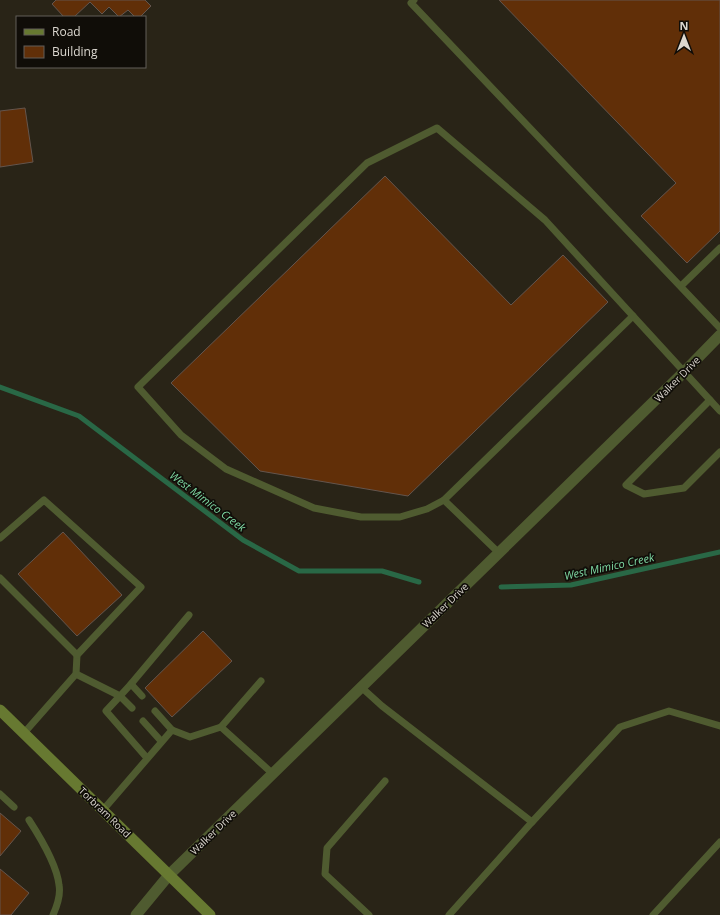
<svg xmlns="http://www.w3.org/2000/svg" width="720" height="915" font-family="'Open Sans',sans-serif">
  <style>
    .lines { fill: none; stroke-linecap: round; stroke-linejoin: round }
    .stream { stroke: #296846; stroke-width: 5 }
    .building { fill: #612f08; stroke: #64554d }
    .service { stroke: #4f5b30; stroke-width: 7 }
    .tertiary { stroke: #4f5b30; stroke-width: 11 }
    .secondary { stroke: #677931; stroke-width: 11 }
    .labels { text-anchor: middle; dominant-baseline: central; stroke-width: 3.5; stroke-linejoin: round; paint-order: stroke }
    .street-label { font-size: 10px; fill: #dcd8d0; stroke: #100d08 }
    .water-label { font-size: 11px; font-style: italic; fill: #7fdaa4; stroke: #100d08 }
  </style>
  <rect width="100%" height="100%" fill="#292417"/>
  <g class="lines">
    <g class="stream">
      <path d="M0 387 79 416 243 540 299 571H382L419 582"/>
      <path d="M501 587 571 585 720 552"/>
    </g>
  </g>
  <g class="building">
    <path d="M56 0H145L151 6 140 17H135L128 10 119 17 109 7 102 14 90 2 74 17H64L52 4Z"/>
    <path d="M499 0H720V231L687 263 641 216 676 183Z"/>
    <path d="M25 108 33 162 0 167V111Z"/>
    <path d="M385 176 511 305 563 255 608 302 408 496 260 471 171 383Z"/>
    <path d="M63 532 122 595 77 636 18 574Z"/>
    <path d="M203 631 232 661 172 717 145 688Z"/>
    <path d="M0 813 21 831 0 856Z"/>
    <path d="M0 869 29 893 11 915H0Z"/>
  </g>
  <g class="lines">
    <g class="service">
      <path d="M414 0 411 3 720 328"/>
      <path d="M681 286 720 248"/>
      <path d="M710 400 626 485 644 494 684 488 720 452"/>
      <path d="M444 500 633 316"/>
      <path d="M0 538 44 500 141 587 77 655 76 674 24 733"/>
      <path d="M499 553 444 500 427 509 400 517H361L314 508 226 469 181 435 138 387 367 163 437 128 545 220 720 411"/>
      <path d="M0 578 77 655"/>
      <path d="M76 674 120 696 131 684 189 615"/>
      <path d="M131 684 142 696"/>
      <path d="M361 687 382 706 532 822 620 727 669 711 720 726"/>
      <path d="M132 708 120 696 106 711 147 758"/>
      <path d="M155 711 172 730"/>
      <path d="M143 721 161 741"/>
      <path d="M221 727 261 681"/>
      <path d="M0 794 14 807"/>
      <path d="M103 810 172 730 190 737 221 727 273 774"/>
      <path d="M29 820C40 837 57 865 59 885 61 895 57 906 53 915"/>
      <path d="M369 915 325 874 327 848 385 781"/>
      <path d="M449 915 532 822"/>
      <path d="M653 915 720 842"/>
    </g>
    <path class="tertiary" d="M136 915 169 875 683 373 720 335"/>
    <path class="secondary" d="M0 710 210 915"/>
  </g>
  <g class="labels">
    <g class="street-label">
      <text transform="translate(677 379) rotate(-45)">Walker Drive</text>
      <text transform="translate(445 605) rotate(-44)">Walker Drive</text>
      <text transform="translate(105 812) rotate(44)">Torbram Road</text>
      <text transform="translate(213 832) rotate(-44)">Walker Drive</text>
    </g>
    <g class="water-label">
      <text transform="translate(208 501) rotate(37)">West Mimico Creek</text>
      <text transform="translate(609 566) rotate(-12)">West Mimico Creek</text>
    </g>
  </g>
  <rect x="16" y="16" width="130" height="52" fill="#100d08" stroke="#625e58"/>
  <rect x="24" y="29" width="20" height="6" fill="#677931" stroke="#625e58"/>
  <text x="52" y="36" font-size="12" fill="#dcd8d0">Road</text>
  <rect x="24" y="46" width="20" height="12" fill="#612f08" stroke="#625e58"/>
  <text x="52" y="56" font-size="12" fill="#dcd8d0">Building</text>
  <g transform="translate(684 36)" stroke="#100d08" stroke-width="3" paint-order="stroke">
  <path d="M0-3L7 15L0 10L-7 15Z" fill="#dcd8d0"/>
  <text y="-6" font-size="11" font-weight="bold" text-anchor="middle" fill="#dcd8d0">N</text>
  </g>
</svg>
